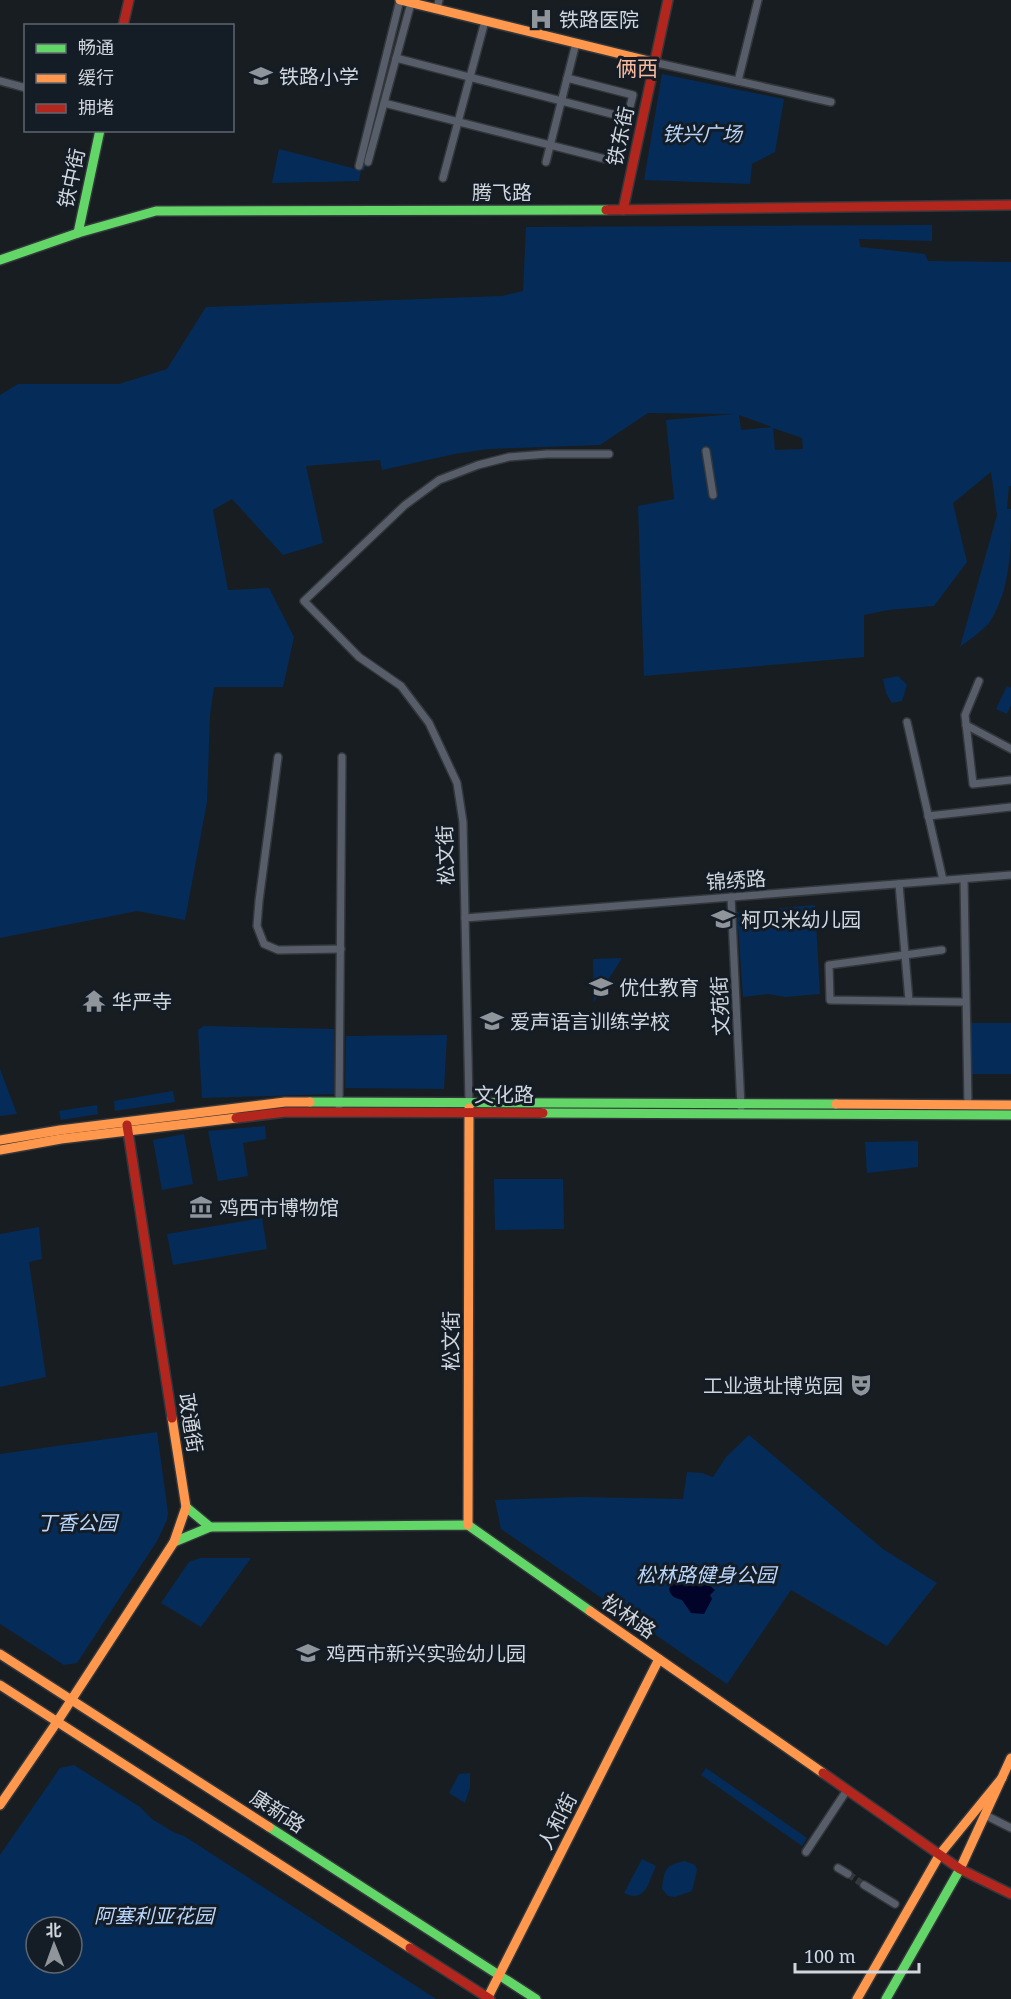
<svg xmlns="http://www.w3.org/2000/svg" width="1011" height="1999" font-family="'Noto Serif','Noto Sans SC',serif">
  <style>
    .green { fill: #052c58; fill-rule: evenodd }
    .water { fill: #020329 }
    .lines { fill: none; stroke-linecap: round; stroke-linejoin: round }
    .street-tunnel { stroke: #34393e; stroke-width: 7; stroke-dasharray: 7 3.5; stroke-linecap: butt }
    .street-casing { stroke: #33373b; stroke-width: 10 }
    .fast-casing { stroke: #33373b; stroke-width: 12 }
    .slow-casing { stroke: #33373b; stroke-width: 12 }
    .jam-casing { stroke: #33373b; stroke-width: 12 }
    .street { stroke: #575e69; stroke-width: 7 }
    .fast { stroke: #63d668; stroke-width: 9 }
    .slow { stroke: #ff974d; stroke-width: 9 }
    .jam { stroke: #b3261e; stroke-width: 9 }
    .labels { text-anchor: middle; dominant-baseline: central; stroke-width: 6; stroke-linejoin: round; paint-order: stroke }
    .poi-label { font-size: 20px; fill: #d1d6dd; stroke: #141c26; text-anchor: start }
    .park-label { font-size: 20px; font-style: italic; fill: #b8d5fb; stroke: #141c26 }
    .street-label { font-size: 20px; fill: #d1d6dd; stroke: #141c26 }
    .neighbourhood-label { font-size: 21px; fill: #f9bca1; stroke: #141c26 }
  </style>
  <rect width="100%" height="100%" fill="#181d22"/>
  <g class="green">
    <path d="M662 74 784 99 775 152 752 164 750 184 644 180Z"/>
    <path d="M366 147 370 148 364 170H361L359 181 272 183 279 149 360 170Z"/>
    <path d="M932 225V241L859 239 860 247 925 254 928 261 1011 262V486H1009L1007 509H1011C1011 549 1011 590 989 623 981 632 970 639 960 647L997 515 991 472 953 503 967 562 934 606 888 610 864 615V657L644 676 638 506 674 499 666 420 734 414 648 413 600 445 488 449 455 454 382 470 380 460 306 466 323 543 283 555 232 499 213 510 228 590 269 588 294 637 283 687H214L210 715 207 802 185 920 137 911 0 938V395L18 384H119L167 369 206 307 502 296 523 291 526 227ZM739 415 772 427 741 430ZM773 428 802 438 803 449 775 450Z"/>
    <path d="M898 676 907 685 902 701 892 703 886 693 883 679Z"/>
    <path d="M1007 686 1011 688V705L1007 714 996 709Z"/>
    <path d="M815 905 820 994 785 997 768 994 743 997 737 912Z"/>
    <path d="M622 958 594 1002 593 959Z"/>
    <rect x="970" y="1023" width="41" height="51"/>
    <path d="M204 1026 334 1029V1094L202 1098 198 1030Z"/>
    <path d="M447 1035 444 1089 345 1088 346 1036Z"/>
    <path d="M0 1069 17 1114 0 1116Z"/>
    <path d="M173 1091 175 1102 115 1111 114 1101Z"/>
    <path d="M97 1105 98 1114 61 1120 59 1111Z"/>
    <path d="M265 1126 266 1139 243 1143 248 1176 218 1181 208 1131Z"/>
    <path d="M184 1134 193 1184 162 1190 153 1140Z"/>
    <path d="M918 1141V1167L867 1173 865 1142Z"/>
    <path d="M494 1179H563L564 1229 495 1230Z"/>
    <path d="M262 1218 267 1249 173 1265 167 1234Z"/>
    <path d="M39 1227 42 1259 29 1262 46 1377 0 1387V1234Z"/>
    <path d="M157 1432 168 1513 167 1520 157 1541 77 1663 64 1665 0 1624V1454Z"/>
    <path d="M749 1435 883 1549 937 1583 887 1646 791 1590 727 1684 501 1529 495 1500 581 1497 683 1499 687 1472 702 1473 713 1477 726 1457Z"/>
    <path d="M200 1558H251L201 1627 161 1603 189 1562Z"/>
    <path d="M74 1765 140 1807 152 1819 173 1832 184 1836 436 1999H0V1855L60 1768ZM36 1927H72V1963H36Z"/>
    <path d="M706 1768 807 1838 802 1846 701 1775Z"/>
    <path d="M470 1773V1787L465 1803 449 1793 459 1774Z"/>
    <path d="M642 1859 656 1866C648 1883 645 1904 624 1893Z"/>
    <path d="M685 1861 695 1865 697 1870 692 1891 675 1897 668 1896 662 1889C664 1870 665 1865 685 1861Z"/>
  </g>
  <path class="water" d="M687 1573H694L699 1582 708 1584 715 1590 710 1595 712 1599 704 1614 691 1613 682 1600C675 1598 671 1597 669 1589L671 1585 681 1582Z"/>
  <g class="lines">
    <path class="street-tunnel" d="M848 1874 864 1885"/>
    <g class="street-casing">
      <g id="street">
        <path d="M437 9 439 0"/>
        <path d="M396 58 627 118 633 95 567 78"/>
        <path d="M653 62 831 102"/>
        <path d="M0 81 26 88"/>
        <path d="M738 81 758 0"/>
        <path d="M384 103 613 161"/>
        <path d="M368 162 411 3"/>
        <path d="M546 162 576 43"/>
        <path d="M359 166 400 0"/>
        <path d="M443 178 485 21"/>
        <path d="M706 451 713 495"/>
        <path d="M979 681 965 715 973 784 1011 780"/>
        <path d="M907 722 943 880"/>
        <path d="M966 725 1011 749"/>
        <path d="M278 757 259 901 257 926 264 944 278 950 341 949"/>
        <path d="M928 816 1011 807"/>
        <path d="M964 879 968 1105"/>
        <path d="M899 884 909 1001"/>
        <path d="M731 897 741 1107"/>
        <path d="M465 918 1011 875"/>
        <path d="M942 950 829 965 830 1000 965 1002"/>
        <path d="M469 1103 463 822 457 783 429 723 401 686 359 657 304 601 405 505 439 480 478 465 509 457 547 454H609"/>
        <path d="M339 1106 342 757"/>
        <path d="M985 1815 1011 1828"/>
        <path d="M806 1852 847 1790"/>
        <path d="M838 1868 848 1874"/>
        <path d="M864 1885 895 1904"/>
      </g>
    </g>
    <g class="fast-casing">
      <g id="fast">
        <path d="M78 233 100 130"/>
        <path d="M0 260 78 233 156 211 606 210"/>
        <path d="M310 1102 836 1104"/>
        <path d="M543 1113 1011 1115"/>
        <path d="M186 1507 210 1527 468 1525 590 1611"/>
        <path d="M174 1542 210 1527"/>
        <path d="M269 1827 536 1999"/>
        <path d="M886 1999 960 1869"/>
      </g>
    </g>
    <g class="slow-casing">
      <g id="slow">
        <path d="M400 0 653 62"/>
        <path d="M836 1104 1011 1105"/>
        <path d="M0 1140 60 1130 285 1102H310"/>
        <path d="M0 1150 61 1139 236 1118"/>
        <path d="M468 1525 469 1108"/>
        <path d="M590 1611 823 1773"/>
        <path d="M0 1654 269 1827"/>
        <path d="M0 1685 410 1948"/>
        <path d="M0 1805 57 1722 174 1542 186 1507 172 1418"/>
        <path d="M960 1869 1011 1758"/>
        <path d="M487 1999 659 1659"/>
        <path d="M857 1999 940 1854 1002 1778"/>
      </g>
    </g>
    <g class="jam-casing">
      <g id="jam">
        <path d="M123 26 129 0"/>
        <path d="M606 210 1011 205"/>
        <path d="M623 210 668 0"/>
        <path d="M236 1118 286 1112 543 1113"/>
        <path d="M127 1125 172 1418"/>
        <path d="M823 1773 960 1869 1011 1894"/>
        <path d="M410 1948 490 1999"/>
      </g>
    </g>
    <use href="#street" class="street"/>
    <use href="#fast" class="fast"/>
    <use href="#slow" class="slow"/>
    <use href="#jam" class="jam"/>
  </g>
  <defs>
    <g id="hospital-bare" transform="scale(1.8)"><path d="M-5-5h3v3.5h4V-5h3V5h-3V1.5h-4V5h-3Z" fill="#90959c" stroke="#141c26" stroke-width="2.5" paint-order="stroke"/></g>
    <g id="school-bare" transform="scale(1.8)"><path d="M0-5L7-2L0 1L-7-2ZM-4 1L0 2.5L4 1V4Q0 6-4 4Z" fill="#90959c" stroke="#141c26" stroke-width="2.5" paint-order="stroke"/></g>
    <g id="temple-bare" transform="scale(1.8)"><path d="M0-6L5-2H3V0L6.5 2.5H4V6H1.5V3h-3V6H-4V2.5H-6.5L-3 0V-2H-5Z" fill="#90959c" stroke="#141c26" stroke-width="2.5" paint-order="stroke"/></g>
    <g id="museum-bare" transform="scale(1.8)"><path d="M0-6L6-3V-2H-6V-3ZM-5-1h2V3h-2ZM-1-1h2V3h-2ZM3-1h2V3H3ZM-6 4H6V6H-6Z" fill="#90959c" stroke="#141c26" stroke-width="2.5" paint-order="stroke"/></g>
    <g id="theatre-bare" transform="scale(1.8)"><path d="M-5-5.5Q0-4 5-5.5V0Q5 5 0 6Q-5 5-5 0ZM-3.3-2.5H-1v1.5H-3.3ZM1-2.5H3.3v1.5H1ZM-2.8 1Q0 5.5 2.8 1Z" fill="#90959c" stroke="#141c26" stroke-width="2.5" paint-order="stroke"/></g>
  </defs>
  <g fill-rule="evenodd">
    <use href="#hospital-bare" x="541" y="19"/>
    <use href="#school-bare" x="261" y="76"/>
    <use href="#school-bare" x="723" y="919"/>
    <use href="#school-bare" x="601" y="987"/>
    <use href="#temple-bare" x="94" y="1001"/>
    <use href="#school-bare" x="492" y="1021"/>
    <use href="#museum-bare" x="201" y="1207"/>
    <use href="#theatre-bare" x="861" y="1385"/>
    <use href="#school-bare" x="308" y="1653"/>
  </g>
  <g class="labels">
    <g class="poi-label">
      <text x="559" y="19">铁路医院</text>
      <text x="279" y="76">铁路小学</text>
      <text x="741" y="919">柯贝米幼儿园</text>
      <text x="619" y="987">优仕教育</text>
      <text x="112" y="1001">华严寺</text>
      <text x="510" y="1021">爱声语言训练学校</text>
      <text x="219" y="1207">鸡西市博物馆</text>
      <text x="843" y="1385" text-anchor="end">工业遗址博览园</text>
      <text x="326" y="1653">鸡西市新兴实验幼儿园</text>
    </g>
    <g class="park-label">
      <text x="702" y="133">铁兴广场</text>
      <text x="77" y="1522">丁香公园</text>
      <text x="706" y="1574">松林路健身公园</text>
      <text x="154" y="1915">阿塞利亚花园</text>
    </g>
    <g class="street-label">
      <text transform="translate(620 136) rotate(-78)">铁东街</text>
      <text transform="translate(71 178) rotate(-78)">铁中街</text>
      <text x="502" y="192">腾飞路</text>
      <text transform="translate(445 855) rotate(-92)">松文街</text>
      <text transform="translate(736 880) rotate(-4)">锦绣路</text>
      <text transform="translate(720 1006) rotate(-93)">文苑街</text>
      <text x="504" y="1094">文化路</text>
      <text transform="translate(450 1341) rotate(-90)">松文街</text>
      <text transform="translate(191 1423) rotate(81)">政通街</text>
      <text transform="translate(629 1616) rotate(35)">松林路</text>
      <text transform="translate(278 1811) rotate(33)">康新路</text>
      <text transform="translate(557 1821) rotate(-63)">人和街</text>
    </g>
    <g class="neighbourhood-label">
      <text x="637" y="68">俩西</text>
    </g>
  </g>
  <rect x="24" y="24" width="210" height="108" fill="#141c26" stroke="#60666f" stroke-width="1.5"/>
  <rect x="36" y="44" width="30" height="9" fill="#63d668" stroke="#60666f" stroke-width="1.5"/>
  <text x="78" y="54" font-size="18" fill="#d1d6dd">畅通</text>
  <rect x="36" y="74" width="30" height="9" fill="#ff974d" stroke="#60666f" stroke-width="1.5"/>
  <text x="78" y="84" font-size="18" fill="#d1d6dd">缓行</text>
  <rect x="36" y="104" width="30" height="9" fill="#b3261e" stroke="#60666f" stroke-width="1.5"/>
  <text x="78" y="114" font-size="18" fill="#d1d6dd">拥堵</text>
  <g transform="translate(54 1945) rotate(359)"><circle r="28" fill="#141c26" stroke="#60666f" stroke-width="1.5"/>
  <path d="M0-4.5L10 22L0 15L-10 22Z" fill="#90959c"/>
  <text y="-9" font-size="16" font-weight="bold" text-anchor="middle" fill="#d1d6dd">北</text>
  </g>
  <path d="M795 1963v9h124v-9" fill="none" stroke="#d1d6dd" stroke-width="3"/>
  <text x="804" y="1963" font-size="18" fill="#d1d6dd" stroke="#141c26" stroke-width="4.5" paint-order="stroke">100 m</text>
</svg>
